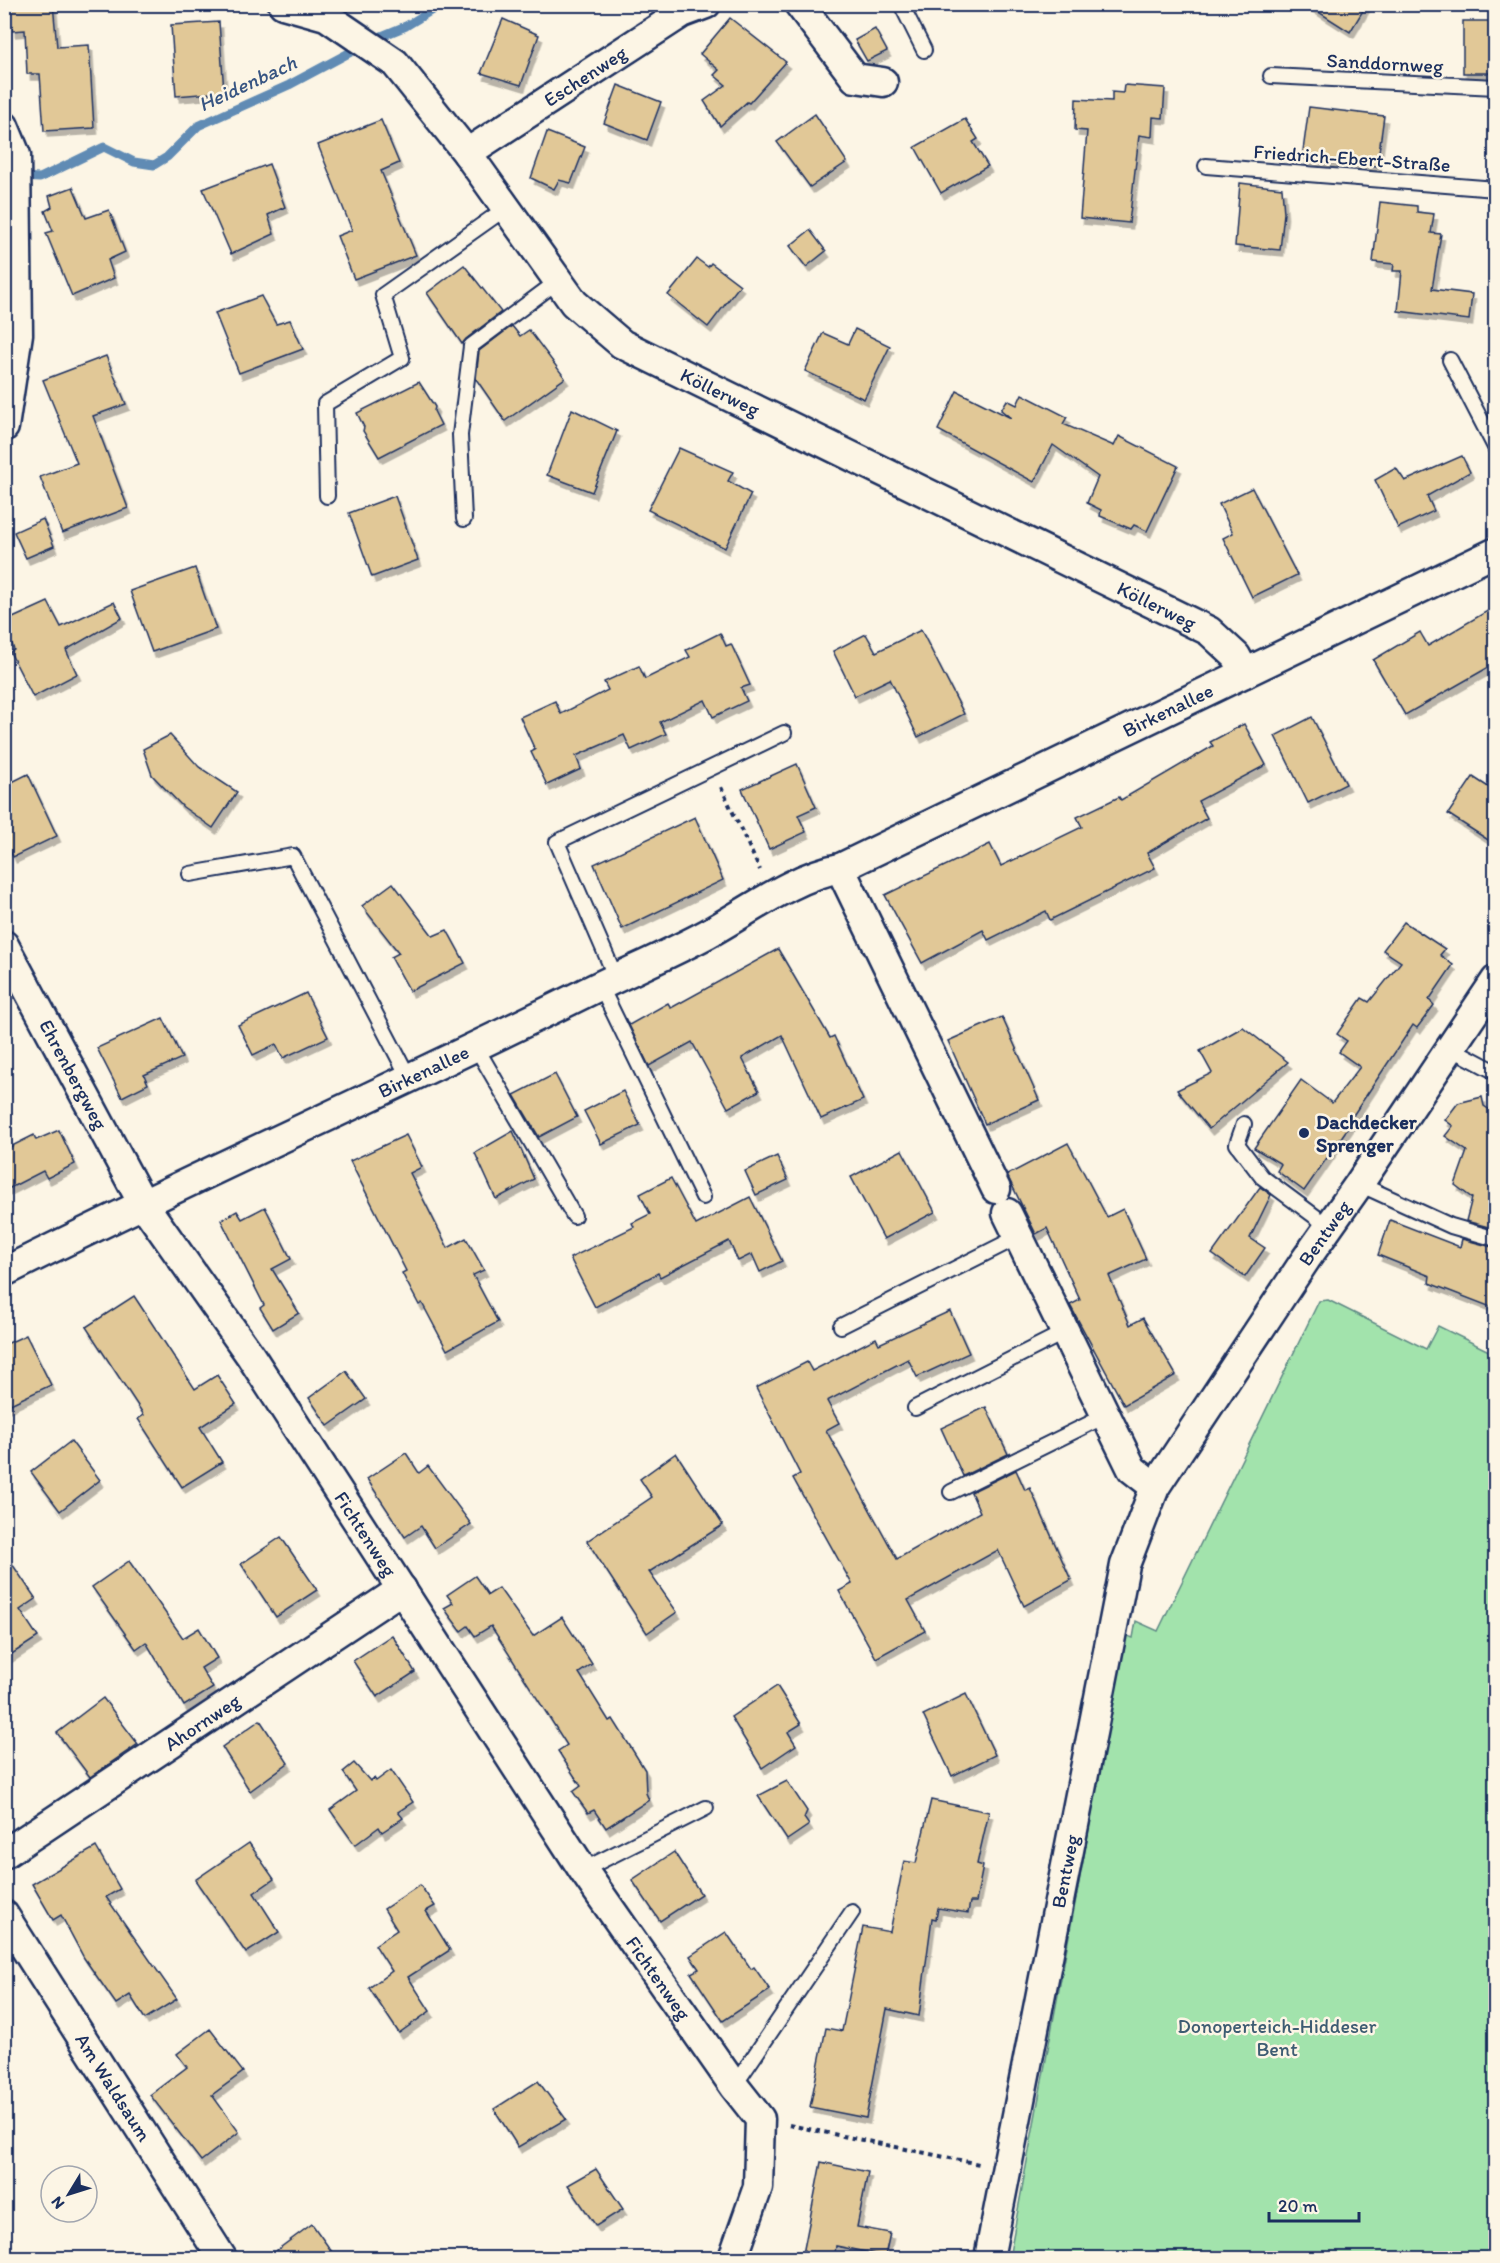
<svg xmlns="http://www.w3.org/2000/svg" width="1500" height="2263" font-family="Itim,sans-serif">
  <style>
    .green { fill: #a2e3ac; stroke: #5e8985; stroke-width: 1.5 }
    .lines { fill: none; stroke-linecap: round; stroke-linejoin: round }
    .stream { stroke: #608bb4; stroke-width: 9 }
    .building { fill: #e1c897; stroke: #1b2f5e; stroke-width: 1.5; filter: url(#shadow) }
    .service-casing { stroke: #1b2f5e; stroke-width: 18 }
    .minor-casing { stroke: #1b2f5e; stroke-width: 33 }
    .path { stroke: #1b2f5e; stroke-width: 4; stroke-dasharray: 4.5 4.5; stroke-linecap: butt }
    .service { stroke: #fcf5e5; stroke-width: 14 }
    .minor { stroke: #fcf5e5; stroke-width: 28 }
    .poi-dot { fill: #1b2f5e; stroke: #fcf5e5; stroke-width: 2 }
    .labels { text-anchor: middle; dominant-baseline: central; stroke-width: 5; stroke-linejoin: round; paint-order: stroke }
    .street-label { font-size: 20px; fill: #1b2f5e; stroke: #fcf5e5 }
    .poi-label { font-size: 20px; font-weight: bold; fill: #1b2f5e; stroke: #fcf5e5; text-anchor: start }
    .park-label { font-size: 20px; fill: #3d5c72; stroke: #fcf5e5 }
    .water-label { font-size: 21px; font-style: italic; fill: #385582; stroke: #fcf5e5 }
  </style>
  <defs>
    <filter id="shadow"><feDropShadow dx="3.5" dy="6" stdDeviation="0" flood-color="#0004"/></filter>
  </defs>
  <rect width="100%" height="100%" fill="#fcf5e5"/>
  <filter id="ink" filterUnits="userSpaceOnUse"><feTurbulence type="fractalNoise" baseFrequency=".0167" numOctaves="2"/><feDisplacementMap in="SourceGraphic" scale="12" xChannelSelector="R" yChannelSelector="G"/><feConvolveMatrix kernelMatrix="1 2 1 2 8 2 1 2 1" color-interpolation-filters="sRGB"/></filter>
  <g filter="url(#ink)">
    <path class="green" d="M1328 1300 1426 1349 1438 1326 1495 1354V2258H1009L1125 1635 1133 1638 1136 1621 1158 1631 1319 1301Z"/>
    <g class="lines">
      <g class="stream">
        <path d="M20 177 40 178 104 147 134 162 154 165 167 157 198 126 289 85 377 38 406 26 442 4"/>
        <path d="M1286 2256 1289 2258"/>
      </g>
    </g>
    <g class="building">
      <path d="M10 4H53L57 47 89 45 94 128 44 131 40 74H27L25 30 12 31Z"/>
      <path d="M1306 4H1367L1350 32Z"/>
      <path d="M730 18 786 62 749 103 747 102 720 126 704 101 726 85 714 75 719 70 700 54Z"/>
      <path d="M503 19 539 35 521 85 481 73Z"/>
      <rect x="1463" y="21" width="33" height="52"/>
      <path d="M219 22 224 92 176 96 171 25Z"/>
      <path d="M875 29 887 51 867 61 855 40Z"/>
      <path d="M618 85 661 102 647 140 604 123Z"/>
      <path d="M1124 85 1165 88 1163 118 1153 117 1152 137 1139 135 1129 223 1080 218 1087 131 1075 130 1076 99 1112 101V92L1123 93Z"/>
      <path d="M1309 107 1384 116 1377 166 1302 158Z"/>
      <path d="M815 114 847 162 810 187 777 142Z"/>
      <path d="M965 119 978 139 973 142 988 166 941 193 915 147Z"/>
      <path d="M381 120 399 163 381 171 416 255 354 279 337 236 352 230 318 145Z"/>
      <path d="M547 132 585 147 571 183 559 180 554 189 531 178Z"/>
      <path d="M269 164 285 207 268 215 274 234 231 254 203 189Z"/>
      <path d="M1240 183 1282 188 1284 213 1280 250 1235 246Z"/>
      <path d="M73 187 86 218 109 210 125 252 108 260 114 278 72 296 46 233 53 231 45 211 52 207 49 196Z"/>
      <path d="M1380 202 1417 206V212L1434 214 1431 233 1441 234 1432 289 1472 294 1469 320 1398 311 1402 271H1393L1394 264 1373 262Z"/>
      <path d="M810 230 826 251 806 267 790 246Z"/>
      <path d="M697 259 708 267 711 263 740 285 708 327 668 295Z"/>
      <path d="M464 265 501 312 466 339 462 344 427 293Z"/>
      <path d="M261 296 276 324 290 320 303 349 239 373 215 313Z"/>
      <path d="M512 326 520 336 529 330 565 378 505 421 476 379 479 351Z"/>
      <path d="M855 329 890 346 864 399 805 371 823 333 848 344Z"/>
      <path d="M106 356 126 404 93 416 128 508 62 533 40 477 77 463 43 380Z"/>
      <path d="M419 382 435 407 434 411 441 425 379 457 363 431 364 427 357 413Z"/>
      <path d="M957 391 1011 418 1001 410 1007 400 1017 405 1022 394 1067 417 1063 424 1114 446 1119 436 1178 466 1147 531 1134 525 1131 529 1100 516 1101 510 1087 503 1098 477 1053 445 1034 482 938 430Z"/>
      <path d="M572 409 617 431 592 492 547 475Z"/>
      <path d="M679 448 733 472 728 481 751 494 725 548 648 510Z"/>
      <path d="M1462 456 1470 472 1427 496 1434 511 1398 528 1375 480 1396 468 1405 481Z"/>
      <path d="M1252 488 1297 575 1252 597 1223 538 1233 533 1219 504Z"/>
      <path d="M395 496 418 560 372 577 349 513Z"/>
      <path d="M43 519 54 546 26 558 14 532Z"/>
      <path d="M195 568 216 629 152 652 130 591Z"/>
      <path d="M48 602 61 627 114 602 122 618 66 650 77 674 33 697 10 652 14 650 4 622Z"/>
      <path d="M1496 606V663L1405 715 1373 660 1420 632 1428 646Z"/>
      <path d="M921 630 964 714 918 737 890 679 855 696 833 651 866 634 876 652Z"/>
      <path d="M720 633 726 646 731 644 750 685 741 688 747 701 713 717 705 700 660 722 666 734 631 750 624 735 576 756 581 769 547 785 531 752 535 750 520 717 555 701 561 714 608 690 604 682 639 666 645 679 690 657 686 650Z"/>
      <path d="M1312 717 1346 784 1308 803 1275 736Z"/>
      <path d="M1244 724 1266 765 1198 801 1207 818 1147 853 1155 868 1050 920 1046 911 988 940 983 930 922 963 885 895 990 844 1001 866 1082 827 1077 817 1119 797 1121 800 1213 746 1210 742Z"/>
      <path d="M170 735 199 767 237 792 213 828 183 807 152 775 143 749Z"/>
      <path d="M797 764 816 807 798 815 806 832 769 849 742 789Z"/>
      <path d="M28 774 57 836 13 857 4 838V786Z"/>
      <path d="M1473 777 1496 792V845L1448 814Z"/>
      <path d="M695 817 723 880 622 929 594 864Z"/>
      <path d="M393 883 433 936 447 930 465 963 410 991 391 957 399 953 362 906Z"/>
      <path d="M1404 922 1445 949 1440 955 1453 965 1429 1000 1434 1005 1417 1028 1413 1025 1352 1117 1354 1119 1304 1191 1277 1171 1281 1164 1254 1148 1301 1080 1332 1103 1360 1067 1339 1052 1347 1041 1337 1034 1362 998 1369 1002 1401 962 1383 950Z"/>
      <path d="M778 949 830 1038 834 1036 863 1100 821 1119 782 1035 742 1058 759 1091 728 1108 692 1042 649 1066 629 1025 668 1003 671 1008Z"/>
      <path d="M306 993 328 1037 283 1058 276 1044 253 1055 238 1025Z"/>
      <path d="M1002 1017 1039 1100 985 1124 948 1041Z"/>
      <path d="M163 1018 182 1058 144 1075 148 1084 122 1097 97 1048Z"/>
      <path d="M1243 1027 1288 1062 1209 1129 1177 1090 1212 1073 1200 1051Z"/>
      <path d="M555 1074 577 1117 539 1137 514 1095Z"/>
      <path d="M623 1091 640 1125 601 1144 584 1111Z"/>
      <path d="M1482 1097 1484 1106 1496 1114V1229L1466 1221 1472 1198 1455 1185 1467 1151 1445 1136 1453 1126 1445 1120 1458 1103Z"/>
      <path d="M59 1130 75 1164 47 1178 43 1171 4 1191V1150L34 1135 36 1140Z"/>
      <path d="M513 1131 534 1179 496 1199 475 1153Z"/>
      <path d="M406 1135 422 1167 410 1173 448 1248 466 1238 484 1270 473 1275 498 1322 447 1350 422 1303 419 1305 402 1273 406 1271 350 1161Z"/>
      <path d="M1068 1143 1107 1217 1123 1209 1146 1259 1109 1276 1130 1325 1143 1318 1176 1375 1124 1405 1070 1305 1080 1300 1047 1228 1036 1234 1007 1175Z"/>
      <path d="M902 1150 935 1212 884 1239 851 1177Z"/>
      <path d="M777 1156 788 1180 756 1195 745 1171Z"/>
      <path d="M671 1178 696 1225 750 1197 782 1261 760 1272 752 1254 738 1261 729 1241 660 1277 658 1273 595 1307 570 1258 634 1227 632 1223 650 1214 640 1194Z"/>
      <path d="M1260 1187 1271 1195 1250 1238 1265 1248 1245 1277 1212 1254Z"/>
      <path d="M265 1207 291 1259 272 1269 299 1313 273 1329 260 1308 264 1305 221 1220 237 1211 242 1219Z"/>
      <path d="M1390 1220 1460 1247 1462 1239 1496 1248V1309L1429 1283 1430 1276 1378 1255Z"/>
      <path d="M134 1296 195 1389 217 1375 236 1404 200 1427 222 1462 182 1487 138 1419 144 1415 86 1327Z"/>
      <path d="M950 1311 969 1353 917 1377 908 1359 827 1401 839 1423 826 1430 897 1559 980 1512 971 1492 1016 1470 1025 1490 1030 1488 1071 1580 1024 1606 998 1550 908 1600 925 1631 876 1658 839 1591 852 1584 793 1478 800 1474 756 1388 807 1362 812 1371 876 1338 879 1344Z"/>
      <path d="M26 1335 51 1385 4 1407V1345Z"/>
      <path d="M346 1371 366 1399 328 1426 309 1398Z"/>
      <path d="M986 1407 1008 1454 963 1476 941 1428Z"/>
      <path d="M71 1441 100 1480 60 1511 31 1472Z"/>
      <path d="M406 1453 419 1473 428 1466 471 1524 435 1548 421 1526 405 1537 367 1479Z"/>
      <path d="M676 1453 723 1525 649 1572 677 1612 647 1633 587 1541 652 1497 640 1479Z"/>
      <path d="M281 1537 317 1590 276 1617 241 1564Z"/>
      <path d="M4 1552 36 1599 20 1610 38 1637 4 1659Z"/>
      <path d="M129 1561 183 1638 199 1628 217 1658 201 1668 213 1688 184 1706 146 1642 136 1649 92 1587Z"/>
      <path d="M475 1576 488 1595 499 1588 533 1636 562 1617 592 1664 579 1673 609 1721 613 1719 645 1770 646 1793 649 1800 606 1828 594 1810 588 1813 573 1792 581 1786 558 1751 567 1745 491 1626 475 1636 468 1626 461 1631 444 1608 453 1603 447 1595Z"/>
      <path d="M392 1635 415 1672 377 1697 353 1661Z"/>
      <path d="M777 1686 801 1724 788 1732 796 1745 762 1768 731 1717Z"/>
      <path d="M966 1694 995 1755 952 1776 923 1715Z"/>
      <path d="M103 1698 138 1744 90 1777 57 1733Z"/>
      <path d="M260 1720 288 1763 250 1791 222 1747Z"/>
      <path d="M354 1763 370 1781 374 1778 376 1781 391 1770 413 1802 398 1812 403 1818 382 1832 379 1827 355 1845 330 1810 356 1791 343 1772Z"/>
      <path d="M787 1781 807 1811 804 1818 809 1825 787 1840 758 1796Z"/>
      <path d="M931 1800 989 1812 977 1864 983 1866 976 1902H970L968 1913 938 1908 936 1919 932 1918 919 2016 887 2009 866 2118 810 2107 826 2028 842 2031 863 1927 890 1932 904 1861 916 1863Z"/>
      <path d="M249 1843 274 1879 254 1893 279 1932 246 1953 195 1880Z"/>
      <path d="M96 1847 120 1889 106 1897 177 1999 145 2019 130 1995 116 2004 84 1958 61 1915 53 1920 32 1884Z"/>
      <path d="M674 1852 701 1894 660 1921 632 1880Z"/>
      <path d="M420 1885 435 1906 426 1911 450 1950 408 1977 430 2011 399 2033 369 1988 392 1971 375 1945 397 1930 384 1909Z"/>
      <path d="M726 1932 751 1969 754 1967 770 1990 723 2021 691 1973 699 1969 690 1956Z"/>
      <path d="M210 2029 243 2072 212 2095 239 2132 201 2161 150 2095 187 2067 177 2054Z"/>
      <path d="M538 2081 566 2119 518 2147 494 2109Z"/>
      <path d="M821 2162 868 2172 857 2227 890 2233 885 2256 836 2246 834 2259H802Z"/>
      <path d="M596 2169 623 2209 596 2226 568 2185Z"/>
      <path d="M312 2224 337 2259H265Z"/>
    </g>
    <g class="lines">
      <g class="service-casing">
        <g id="service">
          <path d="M901 4 924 50"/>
          <path d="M1271 76 1496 87"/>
          <path d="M1206 166 1496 189"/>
          <path d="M1450 360 1496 449"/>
          <path d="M327 496 325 404 402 358 383 295 506 208"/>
          <path d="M464 519 460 435 471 346 558 281"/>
          <path d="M190 874 293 856 410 1080"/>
          <path d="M616 978 557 842 784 733"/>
          <path d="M600 985 703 1197"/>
          <path d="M476 1047 574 1216"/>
          <path d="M1449 1047 1496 1072"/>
          <path d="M1244 1124 1237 1144 1262 1177 1328 1226"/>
          <path d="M1359 1184 1451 1226 1496 1239"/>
          <path d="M841 1326 1018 1237"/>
          <path d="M915 1408 1065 1332"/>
          <path d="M951 1492 1107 1415"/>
          <path d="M583 1870 706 1808"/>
          <path d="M734 2086 852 1912"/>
        </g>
      </g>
      <g class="minor-casing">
        <g id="minor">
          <path id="s1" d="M283 4 326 16 395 63 467 153 574 303 622 344 1209 631 1236 656 1245 673"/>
          <path d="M799 4 855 78 883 82"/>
          <path d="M4 126 16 155 18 334 4 427"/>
          <path id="s2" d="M467 153 682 13 706 4"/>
          <path d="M840 868 996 1189"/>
          <path id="s3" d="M4 945 142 1202 250 1355 583 1870 734 2086 760 2119 758 2187 733 2258"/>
          <path d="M1007 1213 1132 1469 1155 1487"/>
          <path id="s4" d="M4 1272C195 1176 390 1090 581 995 623 974 666 956 707 934 749 911 793 877 840 868L1496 552"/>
          <path id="s5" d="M4 1854 402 1589"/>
          <path id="s6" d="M4 1915 222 2258"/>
          <path id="s7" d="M989 2258 1125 1565 1155 1487 1306 1259 1359 1184 1496 980"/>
        </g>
      </g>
      <g class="path">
        <path d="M721 787 760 870"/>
        <path d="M789 2125 979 2164"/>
      </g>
      <use href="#service" class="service"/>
      <use href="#minor" class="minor"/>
    </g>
  </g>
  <circle class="poi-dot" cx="1304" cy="1133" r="6"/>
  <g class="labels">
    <g class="street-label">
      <text transform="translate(1385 63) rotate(3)">Sanddornweg</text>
      <text stroke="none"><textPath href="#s2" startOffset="141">Eschenweg</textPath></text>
      <text transform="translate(1352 158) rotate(4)">Friedrich-Ebert-Straße</text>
      <text stroke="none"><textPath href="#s1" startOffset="600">Köllerweg</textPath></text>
      <text stroke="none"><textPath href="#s1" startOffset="1086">Köllerweg</textPath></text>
      <text stroke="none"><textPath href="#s4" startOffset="1293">Birkenallee</textPath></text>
      <text stroke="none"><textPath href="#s4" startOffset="465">Birkenallee</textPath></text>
      <text stroke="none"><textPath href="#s3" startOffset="147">Ehrenbergweg</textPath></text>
      <text stroke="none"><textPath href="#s7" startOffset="1095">Bentweg</textPath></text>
      <text stroke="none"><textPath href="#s3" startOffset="692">Fichtenweg</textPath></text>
      <text stroke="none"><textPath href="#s5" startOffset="238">Ahornweg</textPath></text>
      <text stroke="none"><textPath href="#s7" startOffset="394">Bentweg</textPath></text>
      <text stroke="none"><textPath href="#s3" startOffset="1224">Fichtenweg</textPath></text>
      <text stroke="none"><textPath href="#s6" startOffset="204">Am Waldsaum</textPath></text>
    </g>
    <g class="poi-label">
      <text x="1316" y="1122">Dachdecker<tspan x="1316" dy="23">Sprenger</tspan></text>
    </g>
    <g class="park-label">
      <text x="1277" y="2026">Donoperteich-Hiddeser<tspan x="1277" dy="23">Bent</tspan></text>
    </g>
    <g class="water-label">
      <text transform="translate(247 83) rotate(-25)">Heidenbach</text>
    </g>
  </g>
  <rect width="1500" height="2263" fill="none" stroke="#fcf5e5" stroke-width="24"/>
  <rect x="12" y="12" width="1476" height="2239" fill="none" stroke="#1b2f5e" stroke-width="2" filter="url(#ink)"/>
  <g transform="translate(69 2194) rotate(232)"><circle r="28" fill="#fcf5e5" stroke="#a2a6af" stroke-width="1.5"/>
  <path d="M0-4.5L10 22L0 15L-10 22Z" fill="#1b2f5e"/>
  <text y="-9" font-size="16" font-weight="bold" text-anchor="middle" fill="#1b2f5e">N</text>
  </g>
  <path d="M1269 2212v9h90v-9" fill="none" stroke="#1b2f5e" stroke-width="3"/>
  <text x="1278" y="2212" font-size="18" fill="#1b2f5e" stroke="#fcf5e5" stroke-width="4.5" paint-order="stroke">20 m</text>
</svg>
